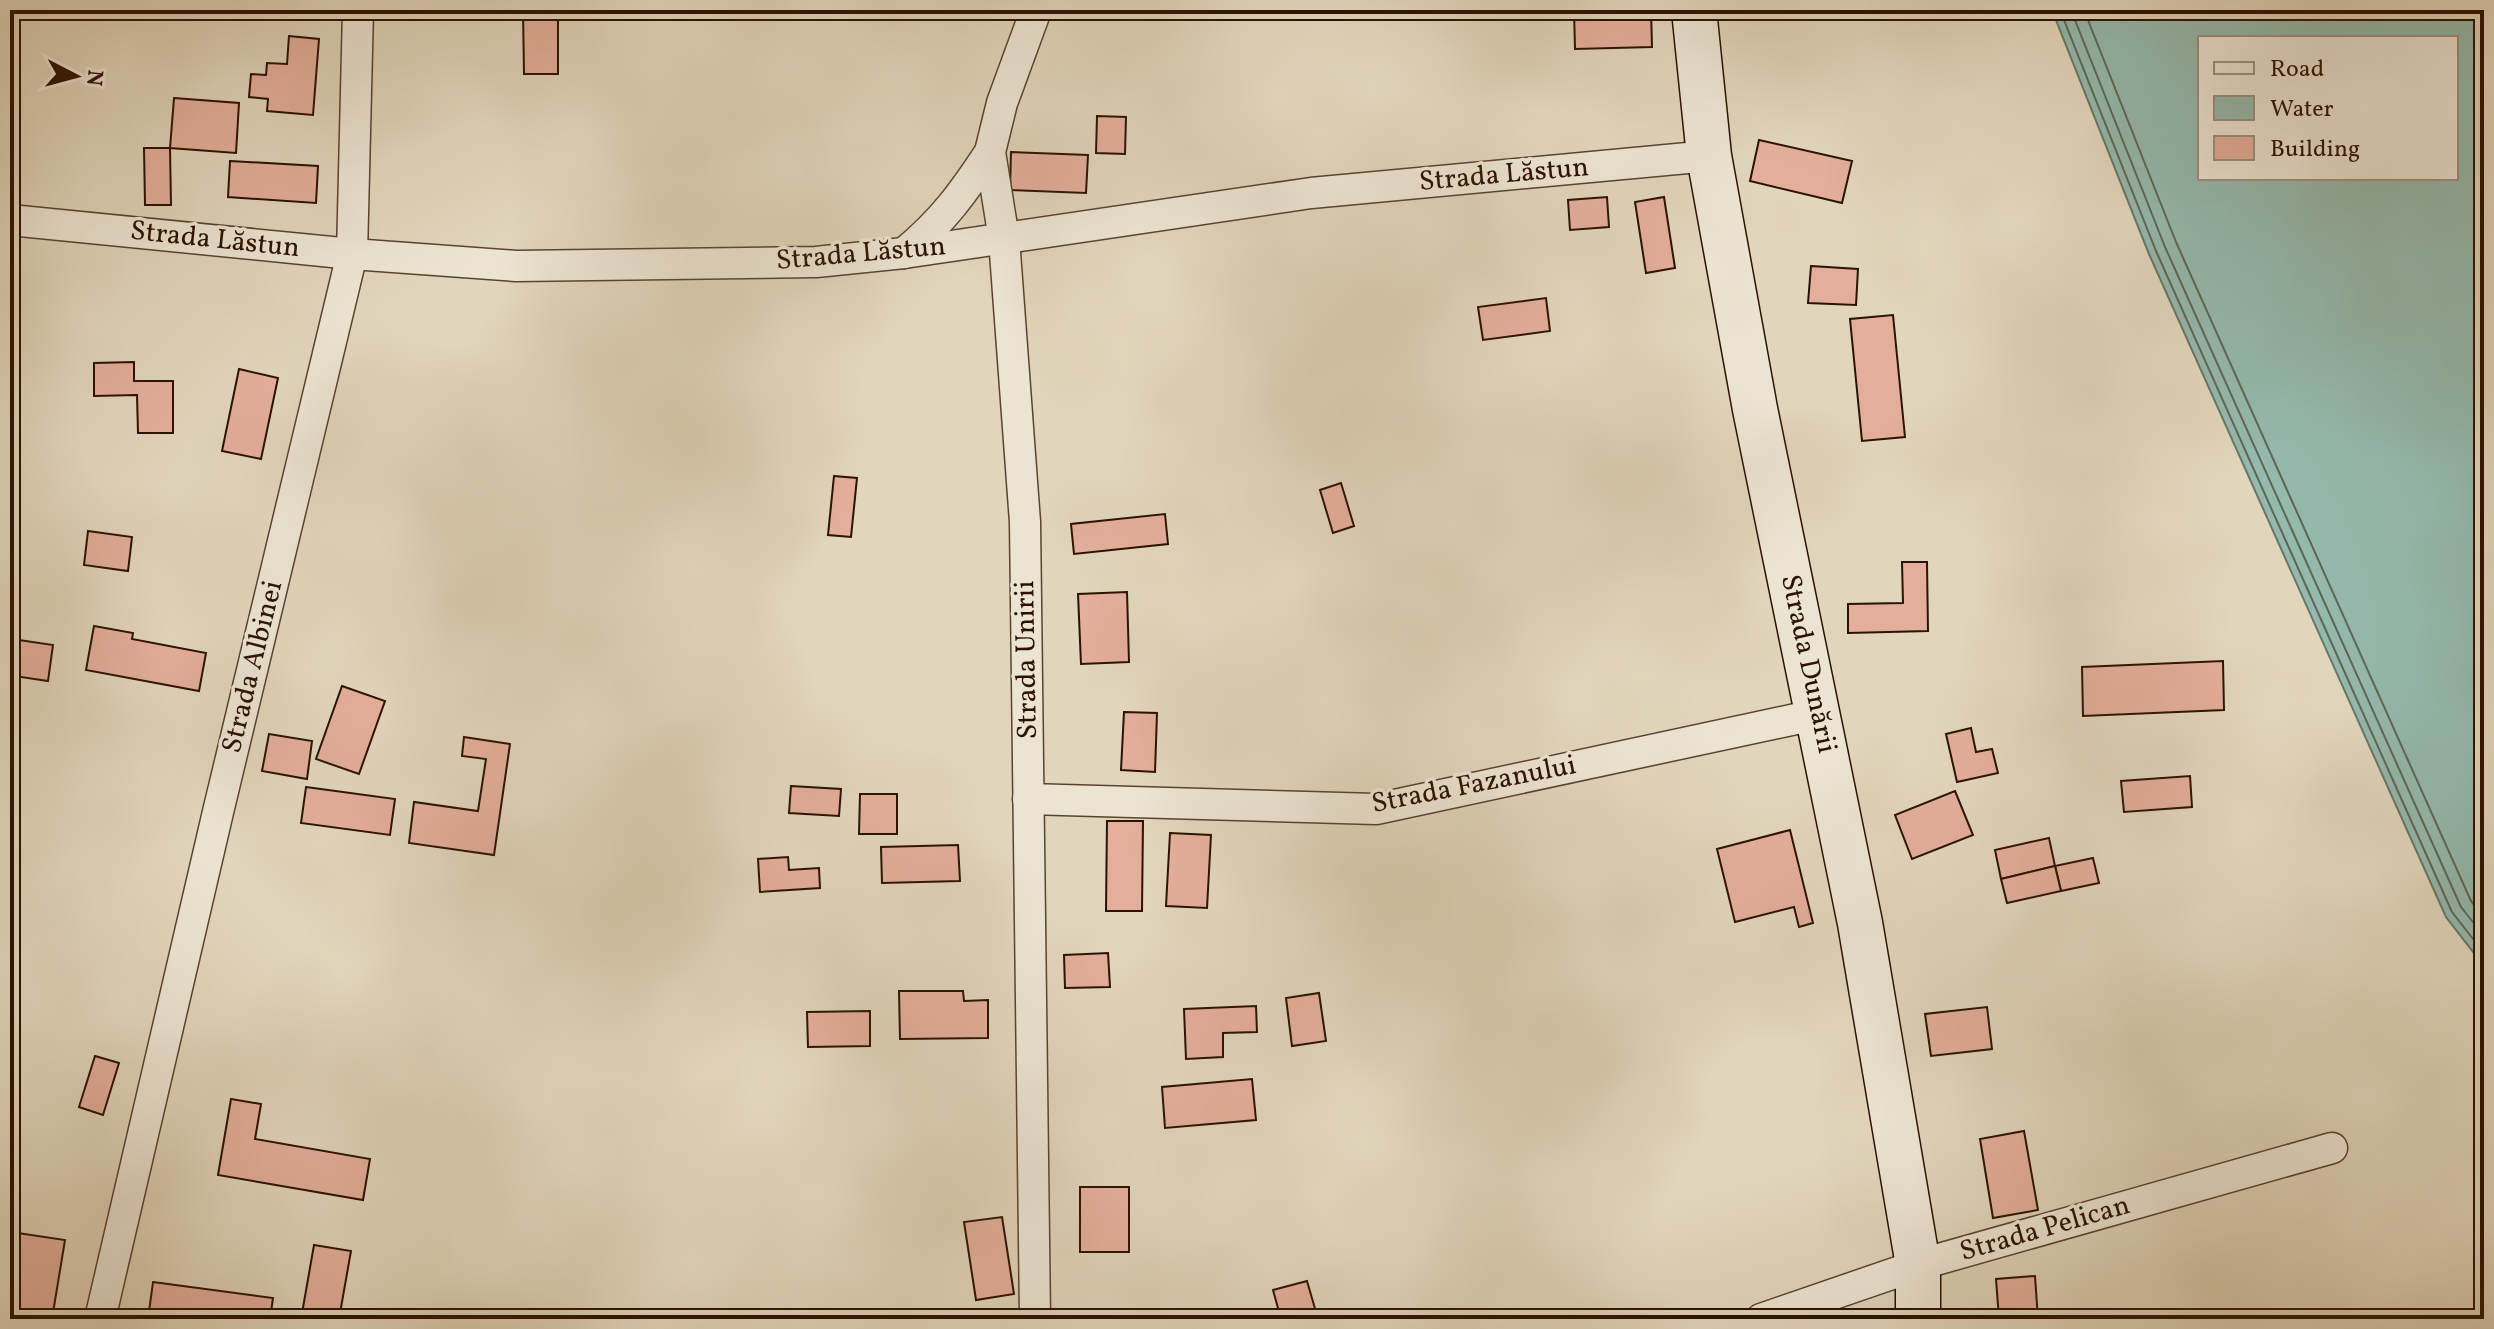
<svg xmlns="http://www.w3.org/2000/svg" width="2494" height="1329" font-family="Vollkorn,serif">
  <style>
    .water { fill: #94b9ad; stroke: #6a7668; stroke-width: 2; fill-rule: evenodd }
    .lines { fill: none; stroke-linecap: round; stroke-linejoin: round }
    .shore { stroke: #606656; stroke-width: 2 }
    .building { fill: #e3ae9b; stroke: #2c1200; stroke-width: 2 }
    .minor-casing { stroke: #59432f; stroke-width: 33 }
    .secondary-casing { stroke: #2c1200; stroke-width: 47 }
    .minor { stroke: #ece4d3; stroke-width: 30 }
    .secondary { stroke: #ece4d3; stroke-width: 44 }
    .labels { text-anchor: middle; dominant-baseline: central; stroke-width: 7; stroke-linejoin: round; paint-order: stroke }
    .street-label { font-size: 28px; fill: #2c1200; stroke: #ece4d3 }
  </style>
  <rect width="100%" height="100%" fill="#e1d5bb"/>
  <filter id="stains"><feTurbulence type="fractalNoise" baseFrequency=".0025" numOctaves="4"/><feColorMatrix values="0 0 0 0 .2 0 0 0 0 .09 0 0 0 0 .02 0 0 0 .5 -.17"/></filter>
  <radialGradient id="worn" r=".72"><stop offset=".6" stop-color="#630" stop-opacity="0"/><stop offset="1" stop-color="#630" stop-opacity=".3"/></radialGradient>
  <path class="water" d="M2052 10H2484V966L2446 917 2149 254ZM2200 38H2456V178H2200Z"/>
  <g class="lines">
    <g class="shore">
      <path d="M2060 10 2156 251 2452 912 2484 953"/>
      <path d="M2071 10 2165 247 2461 907 2484 936"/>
      <path d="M2084 10 2176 242 2471 901 2484 917"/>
    </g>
  </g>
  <g class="building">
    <path d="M523 10H558V74H524Z"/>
    <path d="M1574 10H1651L1652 47 1575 49Z"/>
    <path d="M289 36 319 39 313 115 267 111 268 99 249 97 251 74 266 75 267 63 287 64Z"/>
    <path d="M174 98 239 103 236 153 170 148Z"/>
    <path d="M1097 116 1126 117 1125 154 1096 153Z"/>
    <path d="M1759 140 1852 161 1842 203 1750 181Z"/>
    <path d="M144 148H170L171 205H145Z"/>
    <path d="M1011 152 1088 155 1086 193 1010 190Z"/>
    <path d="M230 161 318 166 316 203 228 197Z"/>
    <path d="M1607 197 1609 227 1570 230 1568 200Z"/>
    <path d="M1664 197 1675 268 1646 273 1635 202Z"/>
    <path d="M1811 266 1858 269 1856 305 1808 303Z"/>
    <path d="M1546 298 1550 331 1483 340 1478 307Z"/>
    <path d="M1893 315 1905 437 1862 441 1850 319Z"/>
    <path d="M134 362V381H173V433H138L137 395 94 396V363Z"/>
    <path d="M239 369 278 378 261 459 222 451Z"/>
    <path d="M834 476 857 478 851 537 828 535Z"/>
    <path d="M1341 483 1354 526 1333 533 1320 490Z"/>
    <path d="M1165 514 1168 544 1074 554 1071 524Z"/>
    <path d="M88 531 132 537 128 571 84 565Z"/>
    <path d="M1902 562H1927L1928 631 1848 633V604L1903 603Z"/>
    <path d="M1127 592 1129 662 1081 664 1078 594Z"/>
    <path d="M94 626 133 633 132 639 206 653 199 691 86 670Z"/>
    <path d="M19 640 53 645 48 681 14 676Z"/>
    <path d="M2223 661 2224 710 2083 716 2082 667Z"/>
    <path d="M342 686 385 701 359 774 316 759Z"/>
    <path d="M1124 712 1157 713 1155 772 1121 770Z"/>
    <path d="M1971 728 1976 752 1992 749 1998 773 1957 782 1946 734Z"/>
    <path d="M269 734 312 741 307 779 262 771Z"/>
    <path d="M464 737 510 744 494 855 409 843 414 802 478 811 486 759 462 756Z"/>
    <path d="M2190 776 2192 807 2124 812 2121 781Z"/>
    <path d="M791 786 841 789 839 816 789 813Z"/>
    <path d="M306 787 395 799 390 835 301 823Z"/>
    <path d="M1955 791 1973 835 1912 859 1895 815Z"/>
    <path d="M860 794H897V834H859Z"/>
    <path d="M1107 821H1143L1142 911H1106Z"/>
    <path d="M1790 830 1813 923 1799 927 1794 907 1735 922 1717 849Z"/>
    <path d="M1170 833 1211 835 1207 908 1166 906Z"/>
    <path d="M2049 838 2055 866 2001 879 1995 850Z"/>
    <path d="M958 845 960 881 882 883 881 847Z"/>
    <path d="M788 857 789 870 819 868 820 888 760 892 758 859Z"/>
    <path d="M2093 858 2099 883 2061 891 2055 866Z"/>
    <path d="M2055 866 2061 891 2007 903 2001 879Z"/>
    <path d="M1108 953 1110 987 1065 988 1064 955Z"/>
    <path d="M899 991H963L964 1001 988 1000V1038L900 1039Z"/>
    <path d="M1319 993 1326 1041 1292 1046 1286 998Z"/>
    <path d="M1256 1006 1257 1032 1223 1033V1057L1186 1059 1184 1009Z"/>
    <path d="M1987 1007 1992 1049 1931 1056 1925 1014Z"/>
    <path d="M870 1011V1046L808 1047 807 1012Z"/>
    <path d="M95 1056 119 1063 103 1115 79 1107Z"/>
    <path d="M1252 1079 1256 1120 1165 1128 1162 1087Z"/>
    <path d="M231 1099 261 1104 255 1139 370 1159 363 1200 218 1175Z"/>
    <path d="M2024 1131 2038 1210 1993 1218 1980 1139Z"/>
    <rect x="1080" y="1187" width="49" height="65"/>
    <path d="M1002 1217 1014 1294 976 1300 964 1222Z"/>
    <path d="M11 1232 65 1240 52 1319 10 1315Z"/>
    <path d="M314 1245 351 1251 339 1319H301Z"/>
    <path d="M2035 1276 2038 1319H1999L1996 1279Z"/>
    <path d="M1307 1281 1318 1319H1281L1273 1290Z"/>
    <path d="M153 1282 273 1298 270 1319H148Z"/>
  </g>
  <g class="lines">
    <g class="minor-casing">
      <g id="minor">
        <path d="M10 220 352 254 516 266 816 262 904 253 1311 193 1709 156"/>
        <path d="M904 253C943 221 963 193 990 152"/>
        <path d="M1028 799 1376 809 1819 714"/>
        <path d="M100 1319 218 812 352 254 358 10"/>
        <path d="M1035 1319 1025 522 1004 239 990 152 1002 103 1036 10"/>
        <path d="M1761 1319 1918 1265 2332 1148"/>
      </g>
    </g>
    <g class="secondary-casing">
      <path id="secondary" d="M1694 10 1709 156 1755 409 1860 923 1918 1265V1319"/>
    </g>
    <use href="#minor" class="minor"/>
    <use href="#secondary" class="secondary"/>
  </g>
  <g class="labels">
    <g class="street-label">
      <text transform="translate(1504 175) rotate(-5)">Strada Lăstun</text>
      <text transform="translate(215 240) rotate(6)">Strada Lăstun</text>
      <text transform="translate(861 254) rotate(-5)">Strada Lăstun</text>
      <text transform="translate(1027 660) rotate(-91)">Strada Unirii</text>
      <text transform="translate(1808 664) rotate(78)">Strada Dunării</text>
      <text transform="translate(253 667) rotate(-76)">Strada Albinei</text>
      <text transform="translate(1474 785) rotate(-11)">Strada Fazanului</text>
      <text transform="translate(2045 1229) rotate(-16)">Strada Pelican</text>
    </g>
  </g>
  <rect width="2494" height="1329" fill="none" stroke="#e1d5bb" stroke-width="40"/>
  <rect x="12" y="12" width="2470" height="1305" fill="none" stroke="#2c1200" stroke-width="4"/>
  <rect x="20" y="20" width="2454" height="1289" fill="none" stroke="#2c1200" stroke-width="2"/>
  <rect x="2198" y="36" width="260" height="144" fill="#ece4d3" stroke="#9f907f" stroke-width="2"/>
  <rect x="2214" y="62" width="40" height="12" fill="#ece4d3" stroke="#9f907f" stroke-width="2"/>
  <text x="2270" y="76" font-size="24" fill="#2c1200">Road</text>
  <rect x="2214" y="96" width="40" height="24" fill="#94b9ad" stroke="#9f907f" stroke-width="2"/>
  <text x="2270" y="116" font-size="24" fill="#2c1200">Water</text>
  <rect x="2214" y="136" width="40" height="24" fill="#e3ae9b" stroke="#9f907f" stroke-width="2"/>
  <text x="2270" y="156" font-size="24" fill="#2c1200">Building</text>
  <g transform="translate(76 76) rotate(96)" stroke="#ece4d3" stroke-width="6" paint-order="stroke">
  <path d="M0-6L14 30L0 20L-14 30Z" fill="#2c1200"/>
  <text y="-12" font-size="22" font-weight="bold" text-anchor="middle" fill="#2c1200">N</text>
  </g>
  <rect width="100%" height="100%" filter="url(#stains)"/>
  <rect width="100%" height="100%" fill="url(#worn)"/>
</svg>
